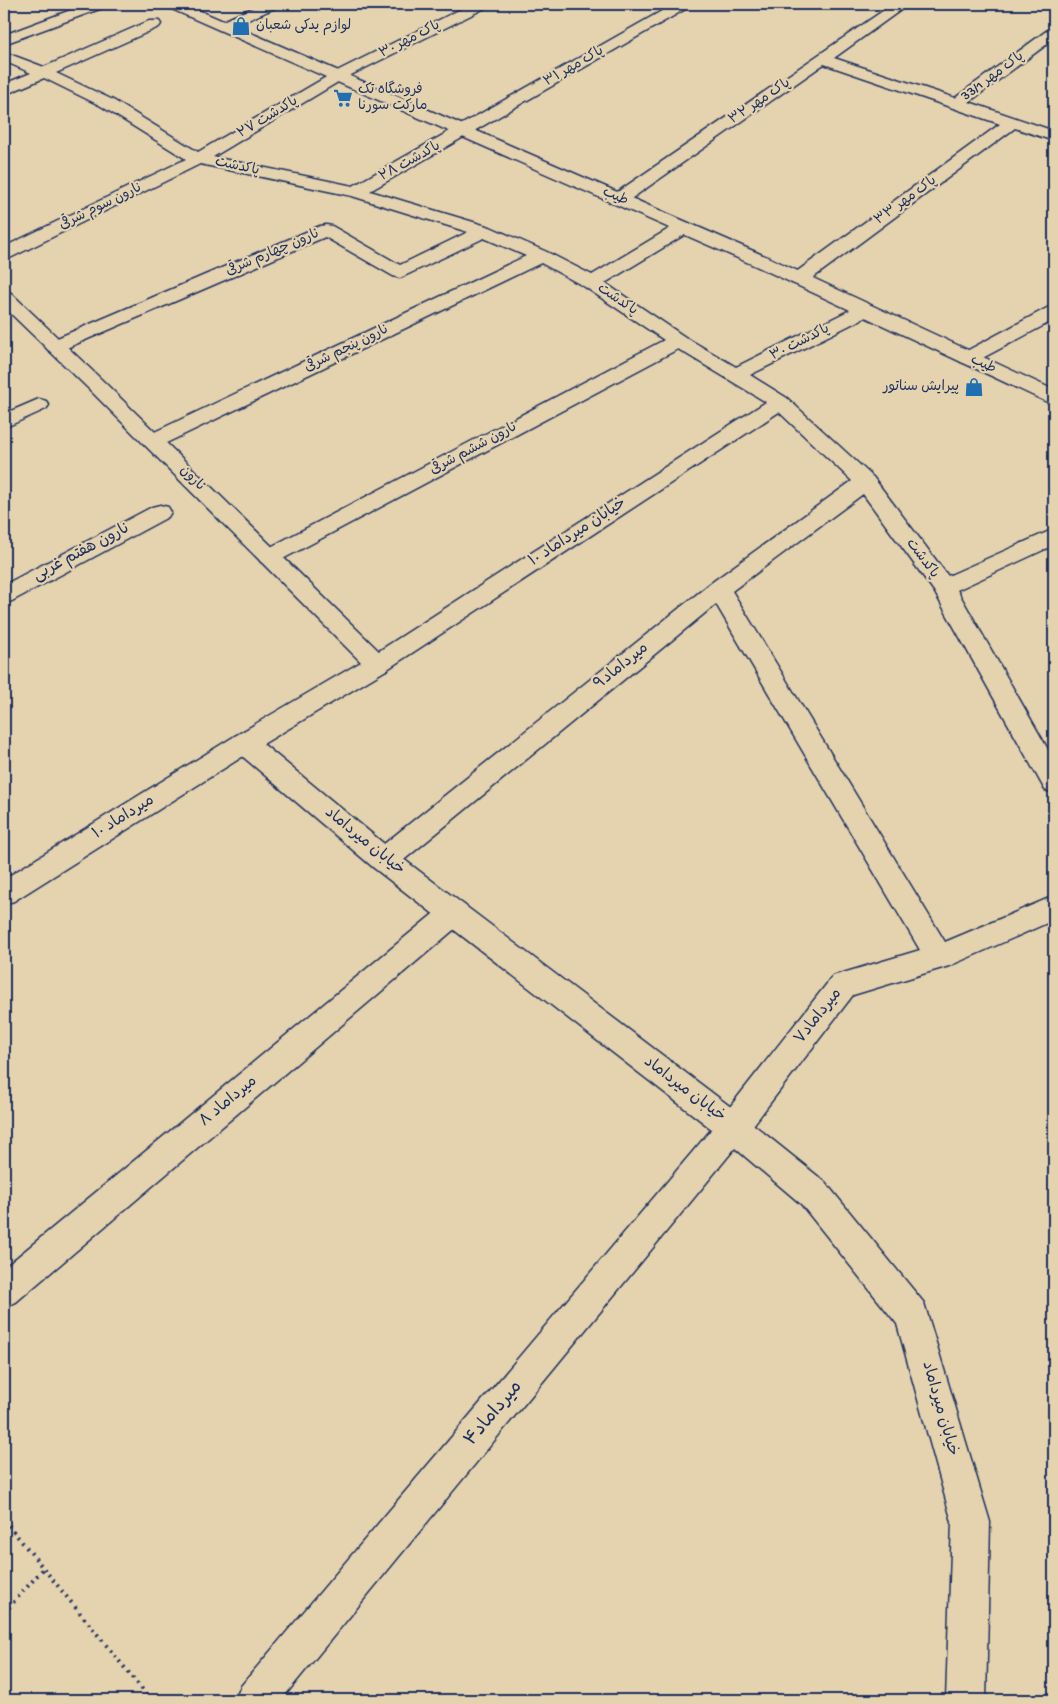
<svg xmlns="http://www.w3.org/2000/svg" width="1058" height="1704" font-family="'Gochi Hand','Playpen Sans Arabic',sans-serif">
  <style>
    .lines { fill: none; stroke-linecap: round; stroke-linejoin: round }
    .street-casing { stroke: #1b2f5e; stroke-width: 3 }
    .secondary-casing { stroke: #1b2f5e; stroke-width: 3 }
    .path { stroke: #1b2f5e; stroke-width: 4; stroke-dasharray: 2 5; stroke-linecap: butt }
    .street { fill: #e5d3b0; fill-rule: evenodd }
    .secondary { fill: #e5d3b0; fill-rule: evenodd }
    .labels { text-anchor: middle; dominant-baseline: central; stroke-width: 4.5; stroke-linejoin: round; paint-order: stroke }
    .far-poi-label { font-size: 14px; fill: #1b2f5e; stroke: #e5d3b0; text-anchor: start }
    .far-street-label { font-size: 14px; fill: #1b2f5e; stroke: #e5d3b0 }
    .street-label { font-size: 16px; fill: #1b2f5e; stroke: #e5d3b0 }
    .near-street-label { font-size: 19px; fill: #1b2f5e; stroke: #e5d3b0 }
  </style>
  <rect width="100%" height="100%" fill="#e5d3b0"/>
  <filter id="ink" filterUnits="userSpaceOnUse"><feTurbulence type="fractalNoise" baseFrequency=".02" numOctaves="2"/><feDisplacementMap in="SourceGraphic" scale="10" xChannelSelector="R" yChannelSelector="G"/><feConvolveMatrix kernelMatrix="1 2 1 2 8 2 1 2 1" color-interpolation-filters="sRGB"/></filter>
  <g filter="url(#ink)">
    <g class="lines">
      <g class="street-casing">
        <g id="street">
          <path d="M87 4H107L105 7 4 44V35Z"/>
          <path d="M261 4H279L277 7 228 29H218L216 26 218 23Z"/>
          <path d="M471 4H489L487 7 343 79 213 157 353 186 674 4H691L689 7 370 191 490 227 547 252 592 275 677 224 683 223 689 224 692 228 689 232 605 283 685 337 736 367 858 306 865 304 872 306 875 310 872 314 750 375 787 398 873 477 948 576 1054 529V545L957 590 1054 760V793L1045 790 934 591 863 494 732 591 945 942 1054 896V920L949 966 853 995 744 1137 281 1700H235L241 1686 722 1117 833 976 920 950 716 604 394 868 384 871 374 868 370 860 374 852 711 583 852 481 779 412 386 670 377 673 368 670 365 664 368 658 766 402 678 349 277 562 269 565 261 562 258 557 261 552 664 340 585 287 541 263 160 446 153 447 146 446 142 441 146 436 526 256 484 238 400 278 393 276 325 237 62 350 55 352 48 350 45 346 48 342 320 226 326 225 332 226 400 265 468 232 352 196 200 164 10 258 4 259V247L186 159 101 106 44 78 4 95V84L31 73 4 61V52L44 67 149 21H159L161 24 159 27 56 73 113 100 198 152 333 73Z"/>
          <path d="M893 4H909L834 58 955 98 1049 29 1054 28V39L969 102 1054 131V141L1015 128 806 283 799 285 792 283 790 279 792 275 1000 124 824 64 625 203 619 204 613 203 610 199 613 195Z"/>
          <path d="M1054 306V320L975 362 968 364 961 362 958 358 961 354 1047 308Z"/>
          <path d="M39 399 46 401 49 405 46 409 4 428V414Z"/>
          <path d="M160 505 168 507 171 512 168 517 12 601 4 603V585L152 507Z"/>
          <path d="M244 733 253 736 257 743 253 750 14 901 4 904V879L235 736Z"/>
          <path d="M454 901 464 905 468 913 464 921 16 1302 4 1307V1268L444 905Z"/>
        </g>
      </g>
      <g class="secondary-casing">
        <g id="secondary">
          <path d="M165 4H184L772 259 1054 390V404L1047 402 758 267 167 7Z"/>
          <path d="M4 291 11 293 103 381 386 658 389 664 386 670 263 744 394 852 744 1117 825 1182 924 1303 990 1522 986 1700H946L952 1522 897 1324 801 1204 722 1137 374 868 235 750 231 743 235 736 361 662 89 389 4 307Z"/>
        </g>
      </g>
      <g class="path">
        <path d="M4 1520 151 1700"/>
        <path d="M4 1613 43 1569"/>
      </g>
      <use href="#street" class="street"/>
      <use href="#secondary" class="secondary"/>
    </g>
  </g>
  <defs>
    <g id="shop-bare" transform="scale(1.5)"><path d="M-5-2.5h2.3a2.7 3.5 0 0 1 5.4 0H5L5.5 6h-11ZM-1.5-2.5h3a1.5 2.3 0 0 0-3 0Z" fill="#1f6fb2" stroke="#e5d3b0" stroke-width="2.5" paint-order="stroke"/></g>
    <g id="supermarket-bare" transform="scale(1.5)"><path d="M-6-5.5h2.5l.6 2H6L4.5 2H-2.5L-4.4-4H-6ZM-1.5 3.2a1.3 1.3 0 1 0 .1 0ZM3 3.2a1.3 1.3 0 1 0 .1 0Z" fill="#1f6fb2" stroke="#e5d3b0" stroke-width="2.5" paint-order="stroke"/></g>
  </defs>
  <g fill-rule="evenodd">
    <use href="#shop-bare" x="241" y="26"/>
    <use href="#supermarket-bare" x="343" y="98"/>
    <use href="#shop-bare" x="974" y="387"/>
  </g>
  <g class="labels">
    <g class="far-poi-label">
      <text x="256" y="26">لوازم یدکی شعبان</text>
      <text x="358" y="90">فروشگاه تک<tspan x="358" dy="16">مارکت سورنا</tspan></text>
      <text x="959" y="387" text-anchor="end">پیرایش سناتور</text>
    </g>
    <g class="far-street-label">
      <text transform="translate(410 40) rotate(-27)">پاک مهر ۳۰</text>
      <text transform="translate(574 67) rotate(-30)">پاک مهر ۳۱</text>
      <text transform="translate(993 77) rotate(-36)">پاک مهر 33/1</text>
      <text transform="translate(760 102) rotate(-34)">پاک مهر ۳۲</text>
      <text transform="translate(268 118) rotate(-31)">پاکدشت ۲۷</text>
      <text transform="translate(410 162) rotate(-29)">پاکدشت ۲۸</text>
      <text transform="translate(237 167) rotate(12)">پاکدشت</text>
      <text transform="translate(615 197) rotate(24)">طیب</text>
      <text transform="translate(906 201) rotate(-36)">پاک مهر ۳۳</text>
      <text transform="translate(101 207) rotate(-26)">نارون سوم شرقی</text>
      <text transform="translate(273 253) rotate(-23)">نارون چهارم شرقی</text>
      <text transform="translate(617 300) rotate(34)">پاکدشت</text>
      <text transform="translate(800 343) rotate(-27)">پاکدشت ۳۰</text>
      <text transform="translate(347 349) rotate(-26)">نارون پنجم شرقی</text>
      <text transform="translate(983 365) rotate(25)">طیب</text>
      <text transform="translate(474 449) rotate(-28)">نارون ششم شرقی</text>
      <text transform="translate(192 479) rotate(45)">نارون</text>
      <text transform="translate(922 559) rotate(53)">پاکدشت</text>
    </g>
    <g class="street-label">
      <text transform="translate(578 533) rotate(-33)">۱۰ خیابان میرداماد</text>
      <text transform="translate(82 553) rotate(-28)">نارون هفتم غربی</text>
      <text transform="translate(622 667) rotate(-39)">میرداماد۹</text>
      <text transform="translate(124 818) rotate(-32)">میرداماد ۱۰</text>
      <text transform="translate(364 842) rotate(39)">خیابان میرداماد</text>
      <text transform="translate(819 1017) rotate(-52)">میرداماد۷</text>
      <text transform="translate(684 1090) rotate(37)">خیابان میرداماد</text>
      <text transform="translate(229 1102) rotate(-40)">میرداماد ۸</text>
      <text transform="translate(939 1409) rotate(74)">خیابان میرداماد</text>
    </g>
    <g class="near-street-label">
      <text transform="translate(494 1414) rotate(-50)">میرداماد۴</text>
    </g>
  </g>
  <rect width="1058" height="1704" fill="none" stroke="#e5d3b0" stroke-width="20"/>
  <rect x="10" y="10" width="1038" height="1684" fill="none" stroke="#1b2f5e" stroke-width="2" filter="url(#ink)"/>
</svg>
